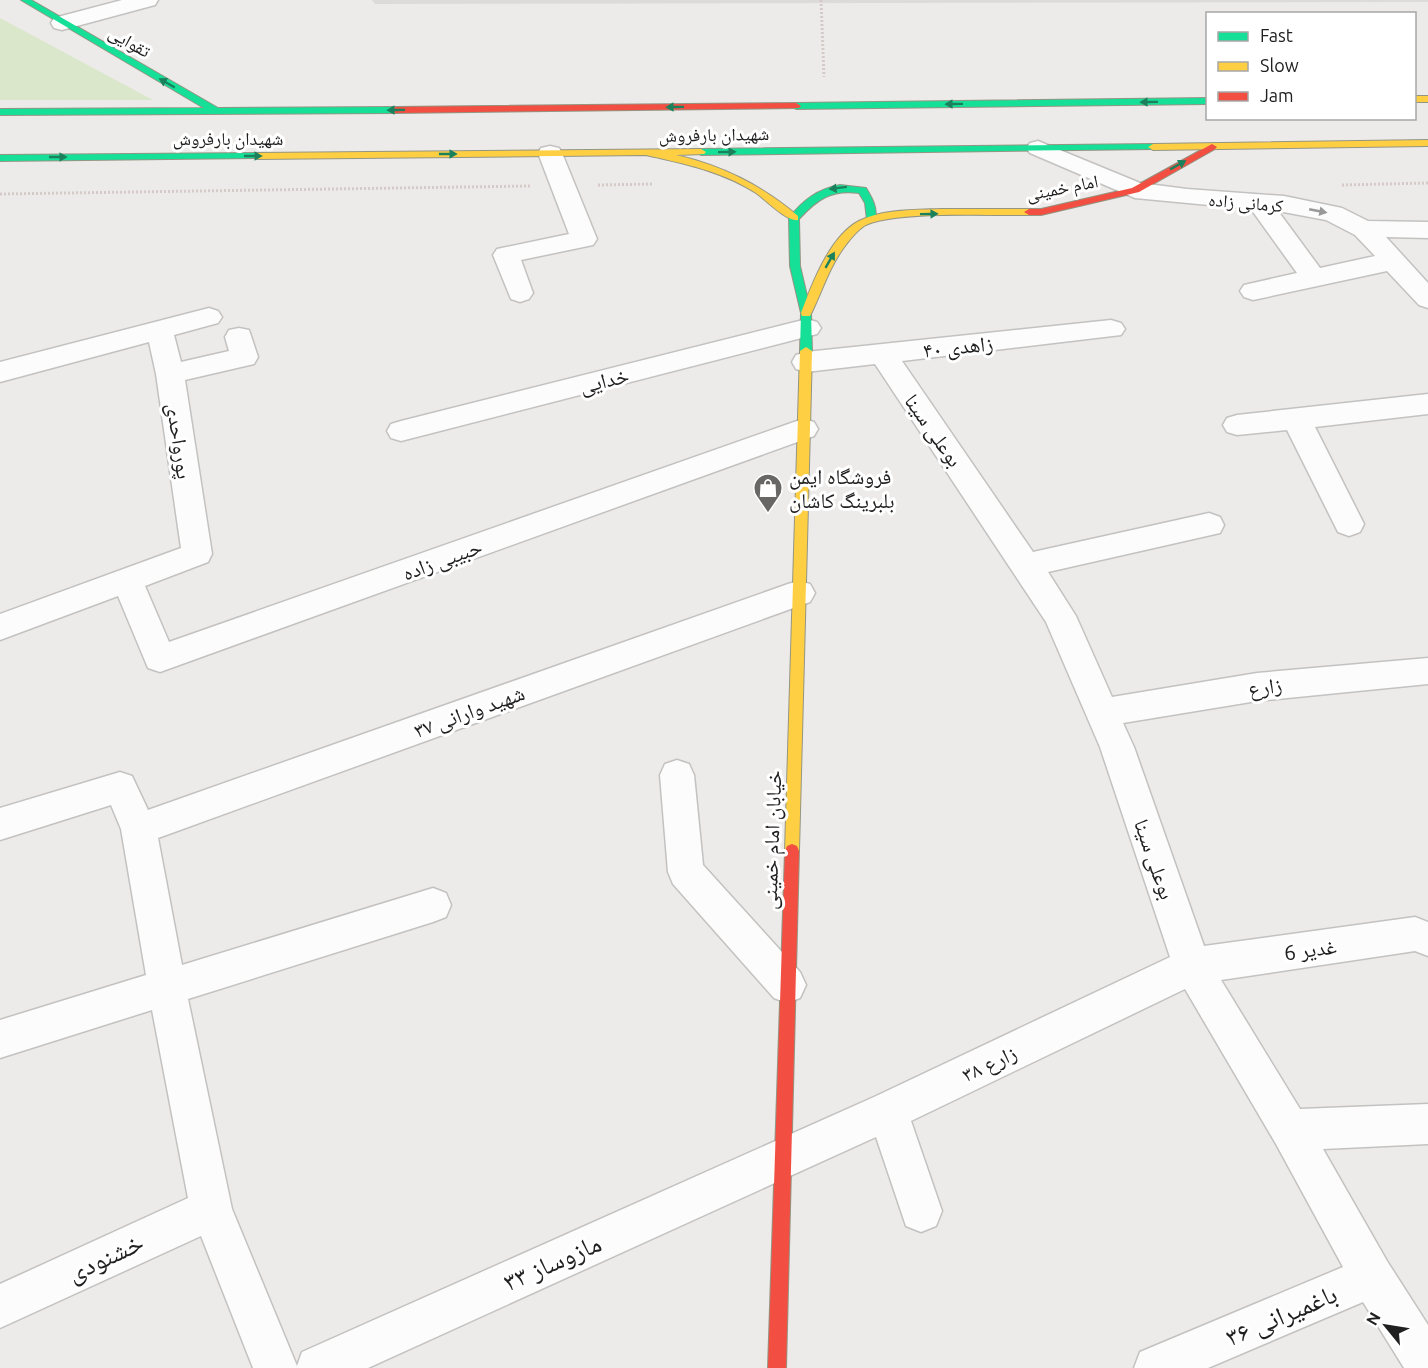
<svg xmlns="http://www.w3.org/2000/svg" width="1428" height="1368" font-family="Ubuntu,'Noto Naskh Arabic',sans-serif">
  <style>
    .residential { fill: #dddbda }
    .grass { fill: #dae7cb }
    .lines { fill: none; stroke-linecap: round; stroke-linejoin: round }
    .street-casing { stroke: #c3c2c1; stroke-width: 3 }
    .fast-casing { stroke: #949583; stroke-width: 2 }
    .slow-casing { stroke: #949583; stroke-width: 2 }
    .jam-casing { stroke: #949583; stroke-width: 2 }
    .path { stroke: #d6cac9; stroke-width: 3; stroke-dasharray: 2 2; stroke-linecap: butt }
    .street { fill: #fcfcfc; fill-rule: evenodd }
    .fast { fill: #16e098; fill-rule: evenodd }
    .slow { fill: #ffcf43; fill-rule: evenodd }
    .jam { fill: #f24e42; fill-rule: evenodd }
    .oneway { fill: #1b805c }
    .oneway2 { fill: #999 }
    .labels { text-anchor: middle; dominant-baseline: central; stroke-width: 6; stroke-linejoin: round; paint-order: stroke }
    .far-street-label { font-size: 18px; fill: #202020; stroke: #fff }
    .street-label { font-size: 21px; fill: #202020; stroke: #fff }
    .poi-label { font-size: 21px; fill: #202020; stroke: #fff; text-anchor: start }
    .near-street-label { font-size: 26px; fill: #202020; stroke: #fff }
  </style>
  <rect width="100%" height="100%" fill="#edebe9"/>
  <path class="residential" d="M372 0H1428V2L375 4Z"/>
  <path class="grass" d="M0 18 153 100H0Z"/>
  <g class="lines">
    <g class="street-casing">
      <g id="street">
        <path d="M122 0H158L155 5 62 30 54 28 51 23 54 18Z"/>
        <path d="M1038 141 1140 183 1187 189 1284 196 1342 208 1368 221 1428 222V238L1386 237 1428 283V308L1419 305 1387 271 1253 300 1244 297 1240 291 1244 285 1297 273 1251 209 1135 198 1030 153 1026 148 1030 143ZM1278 211 1326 220 1355 235 1375 256 1320 268Z"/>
        <path d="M550 146 559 148 562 153 597 239 593 245 521 260 533 293 529 299 520 302 511 299 493 255 497 249 569 234 538 153 541 148Z"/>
        <path d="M209 308 218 311 222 317 218 323 174 335 181 362 229 351 225 337 229 330 239 328 249 330 258 357 254 364 185 380 212 554 208 562 145 586 169 642 794 422 804 419 814 422 818 429 814 436 160 672 148 668 118 596 0 640V614L181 548 156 374 149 342 0 382V362Z"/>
        <path d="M807 319 817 322 821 328 817 334 401 441 391 438 387 431 391 424 401 421Z"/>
        <path d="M1111 320 1121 323 1125 329 1121 335 902 361 1033 552 1209 513 1220 517 1224 525 1220 533 1048 572 1076 616 1112 697 1257 673 1428 658V684L1257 701 1123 723 1134 747 1204 946 1415 917 1428 922V956L1415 951 1221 980 1300 1109 1428 1104V1144L1323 1149 1387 1261 1428 1325V1368H1404L1363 1302 1208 1368H1134L1140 1352 1343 1267 1276 1144 1185 989 911 1121 942 1211 936 1226 921 1232 906 1226 876 1137 368 1368H253L201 1236 0 1328V1284L188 1198 152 1010 0 1058V1020L146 975 121 829 111 805 0 840V808L120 772 132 776 148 810 788 584 799 581 810 584 815 593 810 602 158 838 182 965 433 888 446 893 451 905 446 917 433 922 188 999 232 1209 297 1366 302 1352 874 1097 1170 957 1100 747 1046 622 875 364 806 372 796 369 792 362 796 355 806 352Z"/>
        <path d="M1428 394V414L1315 427 1364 524 1360 532 1349 536 1338 532 1287 430 1237 435 1227 432 1223 425 1227 418 1237 415Z"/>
        <path d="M677 760 689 764 694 775 703 865 800 972 806 985 800 998 787 1003 774 998 673 884 668 872 660 775 665 764Z"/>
      </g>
    </g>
    <g class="fast-casing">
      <g id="fast">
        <path d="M21 0H31L218 108 395 107 400 110 395 113 0 115V109L204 108Z"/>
        <path d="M1208 98V104L796 109 791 106 796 103Z"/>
        <path d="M1153 144 1158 147 1156 149 701 155 696 152 701 149Z"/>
        <path d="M257 153 260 154V158L0 161V155Z"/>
        <path d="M840 185 866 188C872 198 878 208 875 220H867L865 203 859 193C832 189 817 199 799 219L800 266 811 313 812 351 806 355 800 351 801 313 790 266 789 218C803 200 818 189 840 185Z"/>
      </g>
    </g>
    <g class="slow-casing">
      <g id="slow">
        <rect x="1414" y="96" width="14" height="6"/>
        <path d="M1428 140V146L1153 150 1148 147 1153 144Z"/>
        <path d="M701 149 706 152 704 154 676 155C723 166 761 185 798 216V220C787 222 766 200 756 193 722 171 685 164 646 155L257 159 252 156 257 153Z"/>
        <path d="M941 209H1029L1034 212 1029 215C993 216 892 210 864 226 857 231 850 239 845 246 829 267 822 292 810 316H802L801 313C812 284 830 236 859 221 883 209 915 210 941 209Z"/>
        <path d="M806 347 812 351 799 851 797 856 792 858 787 856 785 851 800 351Z"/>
      </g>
    </g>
    <g class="jam-casing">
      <g id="jam">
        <path d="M796 103 801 106 799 108 395 113 390 110 395 107Z"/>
        <path d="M1212 144 1217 147 1215 149 1139 192 1041 215H1029L1024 212 1029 209H1041L1132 188Z"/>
        <path d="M792 844 797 846 799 851 786 1368H768L785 851 787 846Z"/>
      </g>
    </g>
    <g class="path">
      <path d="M821 0 824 77"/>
      <path d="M598 185 653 184"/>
      <path d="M1342 185 1428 183"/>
      <path d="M0 194 530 186"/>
    </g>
    <use href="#street" class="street"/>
    <use href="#fast" class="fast"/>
    <use href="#slow" class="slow"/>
    <use href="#jam" class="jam"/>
  </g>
  <defs><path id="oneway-solid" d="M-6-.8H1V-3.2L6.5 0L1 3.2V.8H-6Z" transform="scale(1.5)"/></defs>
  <g class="oneway">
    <use href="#oneway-solid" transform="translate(167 83) rotate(-150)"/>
    <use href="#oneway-solid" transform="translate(1149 102) rotate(179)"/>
    <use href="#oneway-solid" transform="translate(954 104) rotate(179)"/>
    <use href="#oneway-solid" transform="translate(675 107) rotate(179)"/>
    <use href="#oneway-solid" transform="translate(396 110) rotate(179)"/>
    <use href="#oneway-solid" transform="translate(727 152) rotate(-1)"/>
    <use href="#oneway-solid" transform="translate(448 154)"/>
    <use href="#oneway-solid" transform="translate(253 156)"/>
    <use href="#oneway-solid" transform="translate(58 157)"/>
    <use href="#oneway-solid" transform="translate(1178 165) rotate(-29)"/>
    <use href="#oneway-solid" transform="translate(838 188) rotate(173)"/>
    <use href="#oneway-solid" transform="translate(929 214) rotate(-1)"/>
    <use href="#oneway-solid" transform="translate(830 260) rotate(-60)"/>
  </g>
  <use class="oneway2" href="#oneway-solid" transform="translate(1318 211) rotate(11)"/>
  <defs>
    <g id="shop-pin" transform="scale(1.5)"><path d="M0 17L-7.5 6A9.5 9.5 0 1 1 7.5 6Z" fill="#686766" stroke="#fff"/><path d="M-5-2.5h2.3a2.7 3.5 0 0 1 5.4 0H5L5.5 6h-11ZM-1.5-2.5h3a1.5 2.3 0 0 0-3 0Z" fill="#fff"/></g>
  </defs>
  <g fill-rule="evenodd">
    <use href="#shop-pin" x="768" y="488"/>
  </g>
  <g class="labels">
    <g class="far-street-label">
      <text transform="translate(130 41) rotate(30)">تقوایی</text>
      <text transform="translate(714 134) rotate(-1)">شهیدان بارفروش</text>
      <text x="228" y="138">شهیدان بارفروش</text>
      <text transform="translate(1062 187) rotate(-11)">امام خمینی</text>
      <text transform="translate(1246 202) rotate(5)">کرمانی زاده</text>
    </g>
    <g class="street-label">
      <text transform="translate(958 346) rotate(-6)">زاهدی ۴۰</text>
      <text transform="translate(604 380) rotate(-14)">خدایی</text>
      <text transform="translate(934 430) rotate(55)">بوعلی سینا</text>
      <text transform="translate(180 441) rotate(82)">پورواحدی</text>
      <text transform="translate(442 559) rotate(-20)">حبیبی زاده</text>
      <text transform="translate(1265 686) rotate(-8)">زارع</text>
      <text transform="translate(469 711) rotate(-20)">شهید وارانی ۳۷</text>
      <text transform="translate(771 840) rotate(-88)">خیابان امام خمینی</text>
      <text transform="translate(1155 859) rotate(71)">بوعلی سینا</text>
      <text transform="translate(1310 949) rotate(-8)">غدیر 6</text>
      <text transform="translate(989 1063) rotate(-25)">زارع ۳۸</text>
    </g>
    <g class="poi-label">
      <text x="789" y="476">فروشگاه ایمن<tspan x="789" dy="24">بلبرینگ کاشان</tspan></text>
    </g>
    <g class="near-street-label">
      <text transform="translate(105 1257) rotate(-25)">خشنودی</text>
      <text transform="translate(552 1262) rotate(-24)">مازوساز ۳۳</text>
      <text transform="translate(1281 1315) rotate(-23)">باغمیرانی ۳۶</text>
    </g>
  </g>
  <rect x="1206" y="12" width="210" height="108" fill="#ffffff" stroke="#a6a6a6" stroke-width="1.5"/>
  <rect x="1218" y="32" width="30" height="9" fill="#16e098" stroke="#a6a6a6" stroke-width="1.5"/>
  <text x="1260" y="42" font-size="18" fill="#202020">Fast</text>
  <rect x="1218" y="62" width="30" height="9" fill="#ffcf43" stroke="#a6a6a6" stroke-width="1.5"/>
  <text x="1260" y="72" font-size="18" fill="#202020">Slow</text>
  <rect x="1218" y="92" width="30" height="9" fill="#f24e42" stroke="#a6a6a6" stroke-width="1.5"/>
  <text x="1260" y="102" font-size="18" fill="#202020">Jam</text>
  <g transform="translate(1386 1326) rotate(300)" stroke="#ffffff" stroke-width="4.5" paint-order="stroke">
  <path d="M0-4.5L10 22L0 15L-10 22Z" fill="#202020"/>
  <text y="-9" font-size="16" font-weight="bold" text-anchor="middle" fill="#202020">N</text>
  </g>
</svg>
